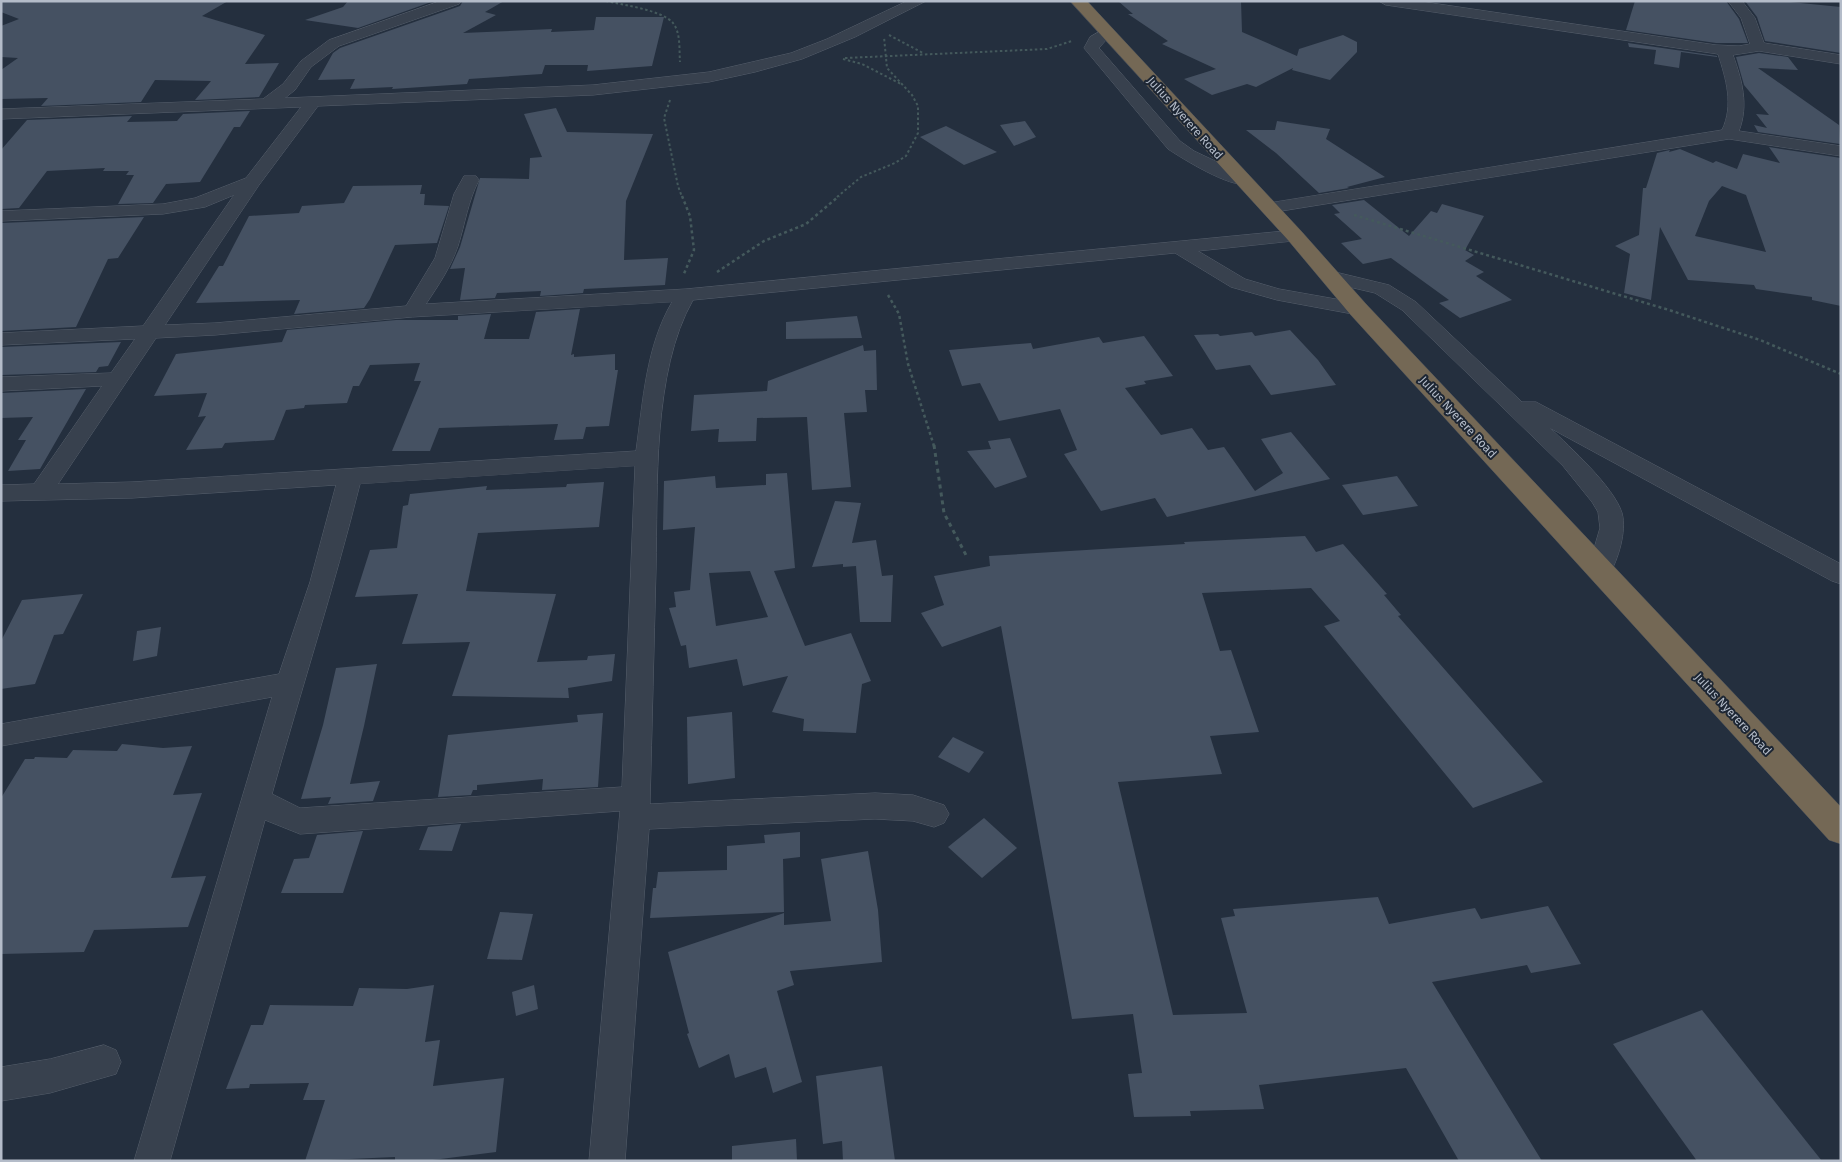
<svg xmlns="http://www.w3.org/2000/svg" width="1842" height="1162" font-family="'Fira Sans',sans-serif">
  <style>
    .building { fill: #455162; fill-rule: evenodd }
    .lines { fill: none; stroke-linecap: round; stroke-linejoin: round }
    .minor-casing { stroke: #565f6c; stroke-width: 1 }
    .highway-casing { stroke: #434c59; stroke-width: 1 }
    .path-far2 { stroke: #44595c; stroke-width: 2; stroke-dasharray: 2.5 2.5; stroke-linecap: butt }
    .path-far1 { stroke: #44595c; stroke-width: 2.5; stroke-dasharray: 3 3; stroke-linecap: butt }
    .path { stroke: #44595c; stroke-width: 3; stroke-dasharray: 4 4; stroke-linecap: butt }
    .minor { fill: #38414e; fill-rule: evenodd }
    .highway { fill: #746855; fill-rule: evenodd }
    .labels { text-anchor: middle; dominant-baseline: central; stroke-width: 4; stroke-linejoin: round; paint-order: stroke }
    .street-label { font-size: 12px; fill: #b4bcc9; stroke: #1d2633 }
  </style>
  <rect width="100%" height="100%" fill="#242f3e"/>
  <g class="building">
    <path d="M1 1H228L202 16 265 35 245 64 279 63 259 97 195 100 211 81 155 80 141 102 41 106 48 98 1 99V70L18 58 1 57V26L19 19 1 12Z"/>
    <path d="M348 1H434L358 28 305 20 343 7Z"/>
    <path d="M463 1H504L485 12 496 15 463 33 552 29 551 32 594 30 596 17H664L652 66 587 71 588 65H545L542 74 469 79 467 84 392 89 393 87 350 89 355 79 318 80 333 53 340 48 460 6Z"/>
    <path d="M1118 1H1241L1242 32 1297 56 1299 49 1343 35 1357 42V52L1330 80 1292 70 1293 68 1256 87 1247 84 1212 95 1184 79 1216 69 1162 44 1168 41 1128 14H1133Z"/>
    <path d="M1635 1H1726L1739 19 1748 43H1716L1626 30Z"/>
    <path d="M1745 1H1780L1841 7V53L1765 41 1757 17Z"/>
    <path d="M1628 43 1717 56V57L1681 52 1679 68 1654 64 1656 50 1629 47Z"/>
    <path d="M1759 53 1788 57 1798 70 1758 68 1839 125 1840 144 1758 132 1754 125 1767 128 1756 114 1769 115 1744 85 1736 57Z"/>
    <path d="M556 108 567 132 653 134 626 201 624 260 668 258 665 285 584 289 583 293 540 296 541 291 497 293 495 298 460 300 465 268 450 269 460 247 480 178 529 179 530 158 542 157 524 114Z"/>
    <path d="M250 111 240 127H234L200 182 166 184 153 203 118 204 134 175H126L129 171H103L105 168 47 171 19 208 1 209V150L27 120 132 116 127 122 177 121 183 114Z"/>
    <path d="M1025 121 1036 137 1014 146 1000 125Z"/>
    <path d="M1277 121 1330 129 1326 139 1385 177 1347 187 1349 188 1319 193 1276 153 1246 130H1275Z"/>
    <path d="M946 126 997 152 964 165 920 137Z"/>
    <path d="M1769 147 1841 158V306L1812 300V297L1756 289 1754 285 1688 280 1660 227 1651 300 1624 293 1630 254 1615 246 1639 235 1643 188H1646L1657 153 1670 150 1669 152 1680 149 1713 163 1716 161 1737 169 1743 154 1780 163ZM1722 186 1746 195 1766 252 1695 236 1709 201Z"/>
    <path d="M422 185 420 194H425L424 205 449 206 437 243 395 245 370 299 364 308 294 314 300 300 196 303 219 266H223L249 216 299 213 302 206 344 203 353 186Z"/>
    <path d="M1364 200 1409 236 1431 211 1437 213 1442 204 1484 216 1465 250 1474 255 1465 261 1484 272 1476 276 1512 300 1460 318 1439 303 1449 300 1391 258 1363 264 1341 243 1362 239 1334 214 1340 213 1332 205Z"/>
    <path d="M144 217 118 258 108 259 76 327 1 331V223Z"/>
    <path d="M580 309 571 355 574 354V357L615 354V370H618L609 426 586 427 583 439 554 440 558 424 439 428 430 451H392L421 381H414L420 363 370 365 359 386H353L347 403 305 405 304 408 286 410 274 440 225 443 222 448 186 450 206 416 198 417 207 393 154 396 176 354 282 342 287 330 396 320H458V316L491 314 484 339H529L536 312Z"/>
    <path d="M857 316 862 338 786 339V322Z"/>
    <path d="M1290 330 1318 360 1336 385 1271 395 1250 365 1216 370 1194 335 1218 334 1220 336 1252 332 1255 336Z"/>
    <path d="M1144 336 1173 376 1144 381 1146 384 1125 388 1161 435 1192 428 1208 450 1224 447 1255 491 1283 473 1261 439 1291 432 1330 479 1167 517 1155 498 1101 511 1064 454 1077 450 1060 409 999 421 980 383 962 386 949 350 1031 343 1033 349 1099 337 1103 343Z"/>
    <path d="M121 342 108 366 99 367 96 372 1 375V347Z"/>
    <path d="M863 345 864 351 876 350 877 390H865L867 412 844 413 851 487 812 490 807 417 757 418 756 441 718 442 719 429 691 431 694 395 767 391 768 381Z"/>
    <path d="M86 389 40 469 8 471 26 440H18L33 417 1 418V393Z"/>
    <path d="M1010 438 1027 477 995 488 967 451 991 449 988 441Z"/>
    <path d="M787 473 795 568 774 571 805 646 851 633 871 681 862 684 856 733 803 731 804 719 772 712 788 676 743 686 737 659 689 668 686 645 681 646 669 608 676 607 674 592 690 590 695 527 663 530 664 481 715 476 716 488 766 485V474ZM750 571 768 617 716 626 709 573Z"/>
    <path d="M1397 476 1418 506 1363 515 1342 485Z"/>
    <path d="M604 482 599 527 478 533 466 591 556 594 537 662 587 660 588 656 615 654 612 681 568 688 569 698 452 696 470 642 402 644 418 594 355 597 370 550 397 548 403 506 408 505 410 494 487 486 486 490 566 487 567 484Z"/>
    <path d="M835 501 861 503 852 543 876 540 882 576 893 575 891 622H860L856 566 843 567V564L812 567Z"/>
    <path d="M1305 536 1316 552 1343 544 1387 594 1384 595 1401 615 1398 616 1543 782 1473 808 1324 626 1340 621 1311 588 1202 593 1220 651 1231 650 1259 732 1210 736 1222 774 1118 782 1173 1015 1247 1013 1221 918 1235 916 1233 909 1378 897 1389 924 1475 908 1481 919 1548 906 1581 964 1531 973 1527 965 1432 982 1542 1161H1459L1406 1068 1259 1085 1264 1109 1190 1111 1191 1116 1134 1117 1128 1074 1142 1073 1133 1014 1072 1019 1001 626 942 647 921 613 944 605 934 576 990 566 989 556 1185 544 1184 542Z"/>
    <path d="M83 594 63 634 54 635 35 684 1 689V641L22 600Z"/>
    <path d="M161 627 157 656 133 661 137 631Z"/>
    <path d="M377 664 364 726 350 784 380 781 373 801 328 804 331 797 301 799 323 725 336 668Z"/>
    <path d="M732 712 735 778 688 784 687 717Z"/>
    <path d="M603 713 598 787 542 790 543 779 477 785V790H473L471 795 438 797 448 735 578 722 577 715Z"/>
    <path d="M953 737 984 752 969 773 938 757Z"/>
    <path d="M122 744 163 748 192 746 173 795 202 793 171 878 206 876 188 927 94 930 84 952 1 954V798L25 759H34L35 757 67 758 73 750 117 751Z"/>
    <path d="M984 818 1017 848 982 878 948 847Z"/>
    <path d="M461 824 452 851 419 850 428 827Z"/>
    <path d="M363 831 343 893H281L294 859 309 858 317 835Z"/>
    <path d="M800 832V857L783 859 784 912 650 918 653 888H656L658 872 727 870V846L765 843 764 835Z"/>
    <path d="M868 851 878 910 882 962 790 971 794 985 777 991 802 1082 773 1093 766 1067 735 1078 729 1054 699 1068 687 1034 689 1033 668 952 784 913V925L831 921 821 859Z"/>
    <path d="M500 912 533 914 522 960 487 959Z"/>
    <path d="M434 985 425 1042 440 1040 433 1086 504 1078 496 1152 425 1161H395V1157L305 1161 325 1100H303L309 1083 250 1084 249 1088 226 1089 251 1025H263L270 1005 353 1006 359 988 407 989Z"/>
    <path d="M534 985 538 1009 516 1016 512 992Z"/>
    <path d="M1702 1010 1822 1161H1697L1613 1044Z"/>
    <path d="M882 1066 895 1161H843L842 1141 823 1144 816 1076Z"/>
    <path d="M796 1139 797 1161H732V1146Z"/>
  </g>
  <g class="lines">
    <g class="minor-casing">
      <g id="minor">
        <path d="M440 1H461L459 4 339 46 311 67 295 90 285 98 593 85 709 72 791 53 827 39 907 1H926L855 37 802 59 755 72 709 82 593 95 318 106 259 185 165 325 215 323 406 306 435 258 454 194 464 176H476L479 180C468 201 465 224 458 246 451 267 438 286 426 304L686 289 1295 230 1302 232 1304 236 1302 240 1198 251 1245 279 1279 289 1358 303 1365 305 1368 309 1365 313 1358 315 1277 300 1231 287 1175 253 693 300C652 372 658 487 656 568 654 647 652 726 650 804L875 793 913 795 944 805 949 814 944 823 934 827 913 821 875 819 649 829 625 1161H589L620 811 300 834 265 820 170 1161H134L272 697 1 746V724L279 674 310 582 336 485 132 498 1 501V485L34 484 102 386 1 391V377L111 373 135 339 1 345V333L143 326 234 195 205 207 163 214 1 221V211L163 204 195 198 246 178 301 107 1 119V109L263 99 283 84 301 61 329 40ZM672 302C646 346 643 401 636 451L132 482 58 484 156 338 215 335 412 317ZM635 466 622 787 300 808 272 794C301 690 334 588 360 484Z"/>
        <path d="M1379 1H1418L1716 45 1739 46 1750 44 1741 18 1728 1H1742L1755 18 1764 43 1841 55V64L1759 51 1733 55C1742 80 1749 105 1739 131L1841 146V156L1729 139 1269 213 1263 212 1260 208 1263 204 1269 203 1722 130C1734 105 1726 79 1718 54L1386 5Z"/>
        <path d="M1106 28 1113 32 1099 48 1180 141 1194 151 1247 176 1250 180 1247 184C1230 188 1183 159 1168 149L1084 48 1090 37Z"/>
        <path d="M1331 271 1389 285 1416 302 1522 402H1536L1841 564V584L1832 581 1550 428C1570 447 1614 487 1622 513 1627 531 1618 560 1609 575L1600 578 1591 575 1588 569 1600 528 1598 512 1592 502 1563 466 1402 310 1375 293 1324 281 1321 277 1324 273Z"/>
        <path d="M104 1045 116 1050 121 1062 116 1074 50 1093 1 1101V1067L50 1059Z"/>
      </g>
    </g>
    <g class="highway-casing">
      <path id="highway" d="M1070 1H1087L1302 232 1366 304 1841 807V844L1829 840 1350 314 1288 240Z"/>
    </g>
    <g class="path-far2">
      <path d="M606 1C623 5 662 10 673 23 681 33 679 50 680 62"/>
      <path d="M889 35 923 53"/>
      <path d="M845 58 1047 49 1072 41"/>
      <path d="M843 59 862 64 901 84"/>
      <path d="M670 100 664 118 678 186 682 197"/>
      <path d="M837 197 861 177 895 163 906 156 918 133V106L912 95 887 68 884 37"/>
    </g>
    <g class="path-far1">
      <path d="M682 196 690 216 694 250 683 276"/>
      <path d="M1354 215 1669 310 1760 340 1841 374"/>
      <path d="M717 272 764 241 806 224 839 196"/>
      <path d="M888 295 899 314 908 364 934 446"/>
    </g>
    <path class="path" d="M934 445 944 513 967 557"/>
    <use href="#minor" class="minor"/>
    <use href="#highway" class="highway"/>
  </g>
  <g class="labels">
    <g class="street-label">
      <text transform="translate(1185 118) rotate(48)">Julius Nyerere Road</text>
      <text transform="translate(1458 417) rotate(47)">Julius Nyerere Road</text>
      <text transform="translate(1733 714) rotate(47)">Julius Nyerere Road</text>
    </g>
  </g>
  <rect width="1842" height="1162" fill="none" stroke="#b4bcc9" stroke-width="5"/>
</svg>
